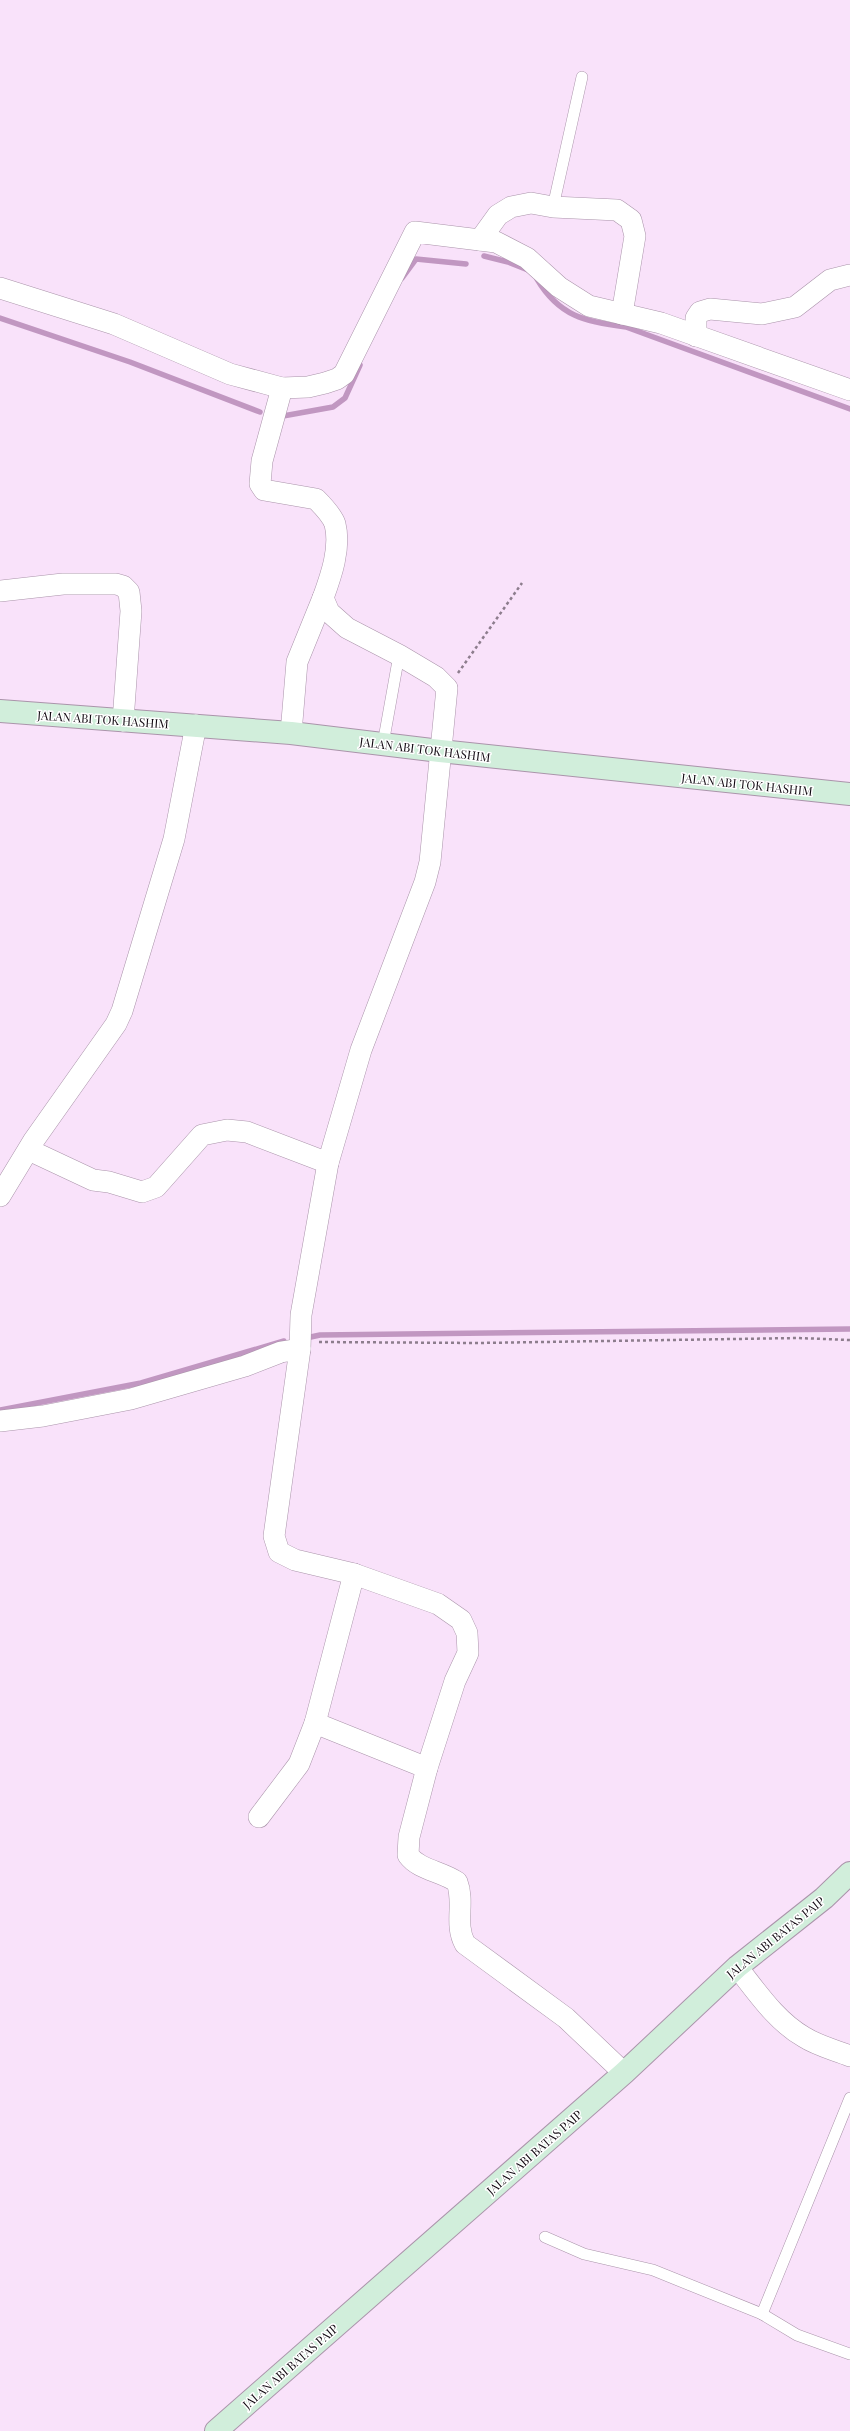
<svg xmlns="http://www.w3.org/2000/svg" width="850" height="2431" font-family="'Playfair Display',serif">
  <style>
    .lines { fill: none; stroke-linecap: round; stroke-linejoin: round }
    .stream { stroke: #c197c1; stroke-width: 5.5 }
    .lane-casing { stroke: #aa94aa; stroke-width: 12 }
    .street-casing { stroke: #aa94aa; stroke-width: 22 }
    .secondary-casing { stroke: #aa94aa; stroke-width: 24 }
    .path { stroke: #8d7d8d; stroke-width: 2.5; stroke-dasharray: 3 3; stroke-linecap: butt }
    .lane { stroke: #fff; stroke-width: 11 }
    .street { stroke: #fff; stroke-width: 21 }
    .secondary { stroke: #d1eedb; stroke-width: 22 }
    .labels { text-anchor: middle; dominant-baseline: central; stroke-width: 3; stroke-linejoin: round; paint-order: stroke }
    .street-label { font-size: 12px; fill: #100810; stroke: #fff }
  </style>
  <rect width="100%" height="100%" fill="#f9e2fa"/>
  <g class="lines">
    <g class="stream">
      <path d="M484 256 508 262 528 270"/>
      <path d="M402 278 416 259 466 264"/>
      <path d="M537 279C559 316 585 322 626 327L850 409"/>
      <path d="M0 318 130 362 260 412"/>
      <path d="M283 416 333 407 345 398 360 365"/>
      <path d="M306 1338 320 1335 850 1329"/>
      <path d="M0 1410 141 1383 284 1341"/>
    </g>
    <g class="lane-casing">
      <g id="lane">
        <path d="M553 207 582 77"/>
        <path d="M383 744 399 655"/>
        <path d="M850 2098 762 2314 797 2335 850 2354"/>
        <path d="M545 2237 584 2254 653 2270 762 2314"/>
      </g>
    </g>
    <g class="street-casing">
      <g id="street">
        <path d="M480 240 498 215 511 207 531 203 553 207 617 210 631 220 635 236 622 314"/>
        <path d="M0 288 114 324 230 374 282 388 308 387 325 383 337 379 344 374 415 232 496 242 527 258 559 287 589 306 661 323 850 390"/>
        <path d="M696 336V318L700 312 710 309 762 314 795 307 830 280 850 275"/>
        <path d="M282 388 262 461 260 484 264 490 316 499C322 505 332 515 335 524 341 548 331 576 323 598L329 612 347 628 399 655 436 677 447 688 430 862 425 882 361 1050 328 1163 301 1315 300 1349 274 1536 279 1552 295 1560 354 1574 438 1604 461 1620 467 1633 468 1653 455 1681 427 1768 409 1837 408 1855C419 1870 441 1871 457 1882 465 1903 454 1924 465 1944L566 2018 624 2073"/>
        <path d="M0 591 63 584H116L123 586 129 592 131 611 123 721"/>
        <path d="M291 733 297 662 323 598"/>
        <path d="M29 1150 93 1180 109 1182 142 1192 156 1187 202 1135 227 1130 247 1132 328 1163"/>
        <path d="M0 1196 34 1140 116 1024 122 1011 174 839 196 725"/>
        <path d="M0 1421 43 1416 131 1399 245 1366 281 1352 300 1349"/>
        <path d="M315 1723 427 1768"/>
        <path d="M259 1817 299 1764 315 1723 354 1574"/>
        <path d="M737 1967C757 1992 776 2021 804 2037 818 2046 835 2050 850 2056"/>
      </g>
    </g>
    <g class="secondary-casing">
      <g id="secondary">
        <path d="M0 711 291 733 440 751 850 794"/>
        <path d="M216 2431 624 2073 737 1967 824 1898 850 1873"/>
      </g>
    </g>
    <g class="path">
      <path d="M458 673 522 583"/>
      <path d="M319 1342 478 1343 798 1338 850 1340"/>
    </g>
    <use href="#lane" class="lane"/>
    <use href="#street" class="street"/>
    <use href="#secondary" class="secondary"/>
  </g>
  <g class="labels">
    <g class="street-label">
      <text transform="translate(103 719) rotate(4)">JALAN ABI TOK HASHIM</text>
      <text transform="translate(425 749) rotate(7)">JALAN ABI TOK HASHIM</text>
      <text transform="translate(747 784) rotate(6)">JALAN ABI TOK HASHIM</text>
      <text transform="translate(775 1937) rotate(-39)">JALAN ABI BATAS PAIP</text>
      <text transform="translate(534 2152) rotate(-41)">JALAN ABI BATAS PAIP</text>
      <text transform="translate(290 2366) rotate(-41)">JALAN ABI BATAS PAIP</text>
    </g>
  </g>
</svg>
